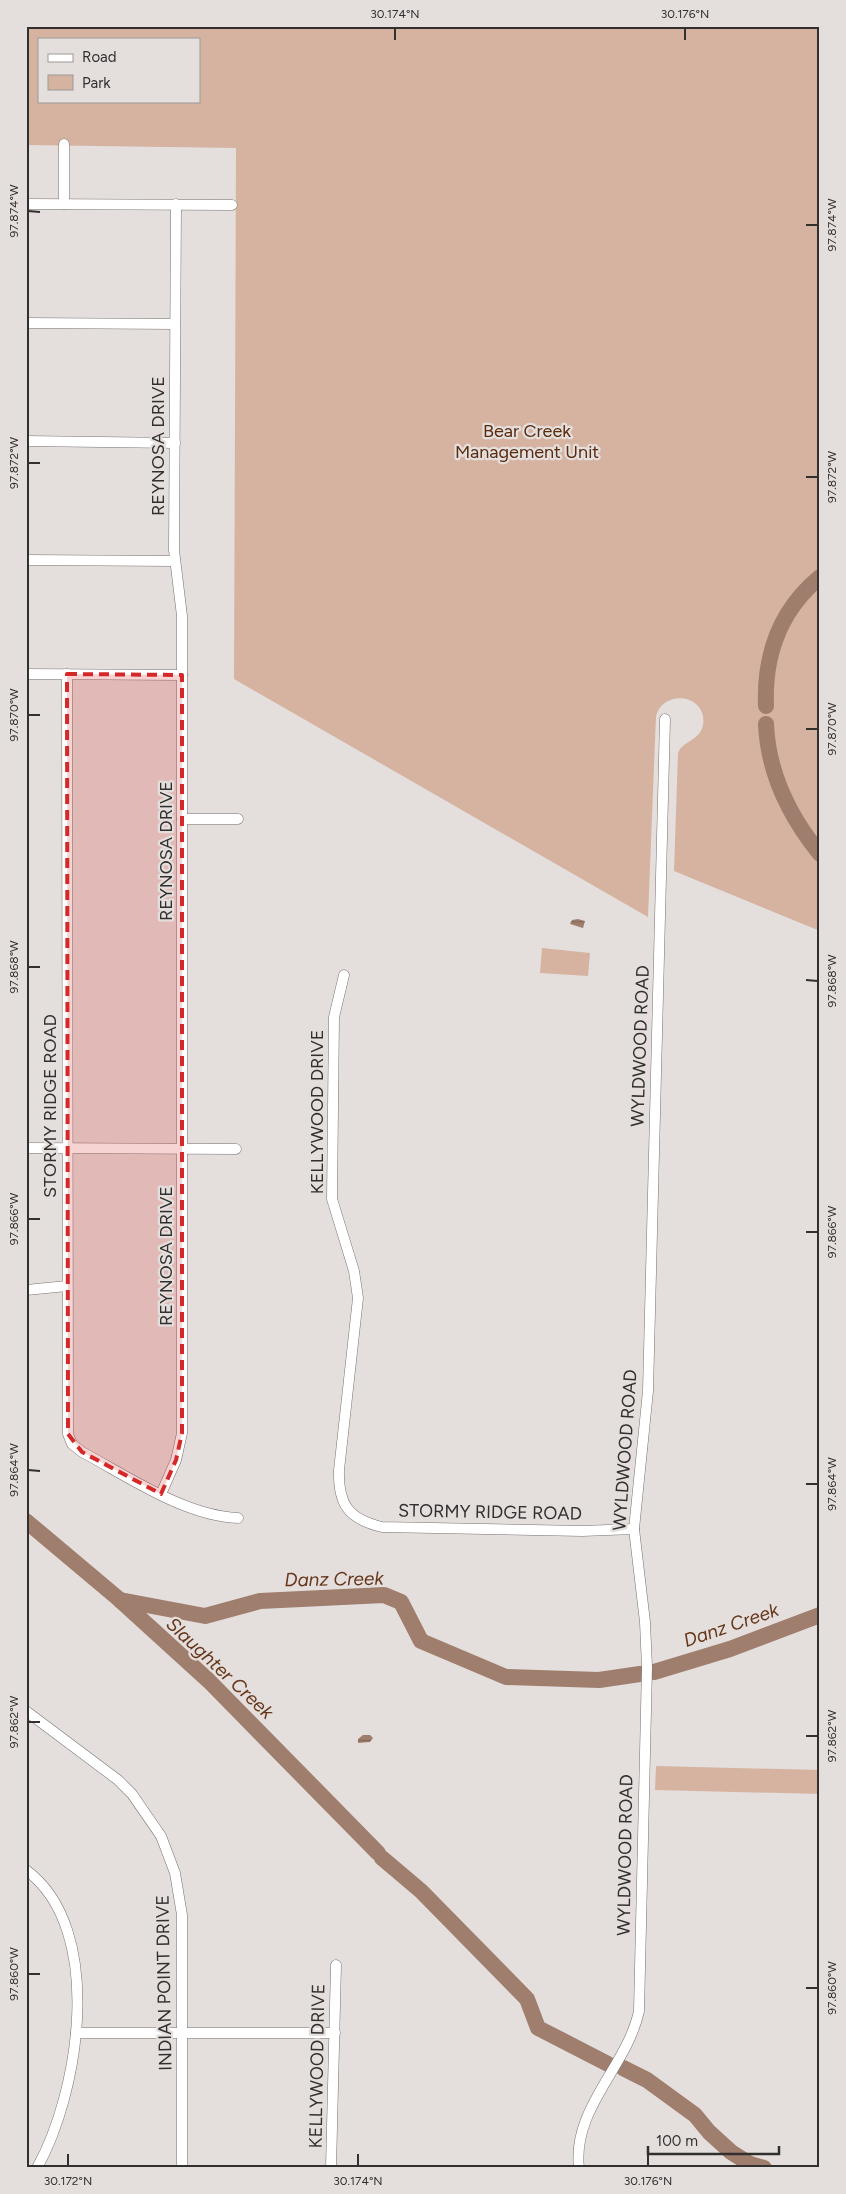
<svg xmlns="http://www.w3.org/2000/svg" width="846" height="2194" font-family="Figtree,sans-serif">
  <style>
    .park { fill: #d6b3a1; fill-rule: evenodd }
    .water { fill: url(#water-rules) }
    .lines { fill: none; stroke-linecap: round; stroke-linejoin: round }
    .river { stroke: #a07e6d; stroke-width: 16 }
    .street-casing { stroke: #777270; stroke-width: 11 }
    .street { stroke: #fff; stroke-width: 10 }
    .marked { fill: #d62828; fill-opacity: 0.2; stroke: #d62828; stroke-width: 4; stroke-dasharray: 10 6; stroke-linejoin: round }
    .ticks { fill: none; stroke: #31302f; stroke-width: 2 }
    .labels { text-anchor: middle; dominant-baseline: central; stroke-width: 4.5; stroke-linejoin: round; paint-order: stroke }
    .park-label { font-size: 18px; fill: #5a2b0e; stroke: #e4dfdd }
    .street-label { font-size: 18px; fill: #31302f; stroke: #e4dfdd }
    .water-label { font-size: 19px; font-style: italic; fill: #66361a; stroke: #e4dfdd }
    .neatline { fill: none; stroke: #31302f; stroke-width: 2 }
    .ticks-label { font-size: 12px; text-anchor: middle; fill: #31302f }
  </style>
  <defs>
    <pattern id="water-rules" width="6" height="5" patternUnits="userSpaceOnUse" patternTransform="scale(1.25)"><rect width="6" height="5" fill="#a07e6d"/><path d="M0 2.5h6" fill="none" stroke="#83685a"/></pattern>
  </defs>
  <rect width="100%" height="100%" fill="#e4dfdd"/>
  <g class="park">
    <path d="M26 26H820V931L674 871 678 753C683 740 700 741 703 725 708 695 664 688 656 716L648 917 234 679 236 148 26 145ZM39 39H199V101H39Z"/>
    <path d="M542 948 590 953 588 976 540 973Z"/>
    <path d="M656 1766 820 1770V1794L655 1790Z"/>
  </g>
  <g class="water">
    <path d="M578 919 585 921 583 928 570 924 572 920Z"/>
    <path d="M363 1735H370L373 1738 370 1742 358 1743V1739Z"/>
  </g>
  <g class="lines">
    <g class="river">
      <path d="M766 706C764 655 779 611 820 577"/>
      <path d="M766 724C768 773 790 817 820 854"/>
      <path d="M26 1521 120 1600 209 1681 378 1853"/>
      <path d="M120 1600 205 1616 260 1601 384 1595 401 1602 421 1641 506 1677 599 1680 640 1674"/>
      <path d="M654 1672 730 1649 820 1615"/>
      <path d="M382 1858 421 1891 527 1999 538 2028 608 2064"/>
      <path d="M623 2068 647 2080 695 2115 709 2132 731 2152 750 2164 764 2168"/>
    </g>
    <g class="street-casing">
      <g id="street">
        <path d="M26 204 232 205"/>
        <path d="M64 204V144"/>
        <path d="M26 323 175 324"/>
        <path d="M26 441 175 443"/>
        <path d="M26 560 175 561"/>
        <path d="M26 674 182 675"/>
        <path d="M67 674 68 1434 72 1444 82 1452C129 1477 185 1516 238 1518"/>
        <path d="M182 819H238"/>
        <path d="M344 975 334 1017 332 1199 354 1271 358 1298 339 1470C338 1504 348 1519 382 1527L582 1531 634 1529"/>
        <path d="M26 1148 236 1149"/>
        <path d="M26 1290 67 1286"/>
        <path d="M161 1494 176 1460 182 1433V616L174 550 176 204"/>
        <path d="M26 1711 118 1780 132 1794 161 1836 175 1873 182 1915V2168"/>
        <path d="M26 1870C106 1929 79 2093 37 2168"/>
        <path d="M76 2033H335"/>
        <path d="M331 2168 336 1965"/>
        <path d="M579 2168C572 2108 627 2067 639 2011L647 1667 645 1622 634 1529 648 1391 665 719"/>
      </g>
    </g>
    <use href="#street" class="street"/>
  </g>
  <path class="marked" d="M67 674 182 675V1433L176 1460 161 1494 82 1452 68 1434Z"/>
  <path class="ticks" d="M395 40V28M685 40V28M28 211 40 212M806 225H818M28 463H40M806 477H818M28 715H40M806 729H818M28 967H40M806 980 818 981M28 1219H40M806 1232H818M28 1470 40 1471M806 1484H818M28 1722H40M806 1736H818M28 1974H40M806 1988H818M68 2166V2154M358 2166V2154M648 2166V2154"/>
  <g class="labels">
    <g class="park-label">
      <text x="527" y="431">Bear Creek<tspan x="527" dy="21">Management Unit</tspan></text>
    </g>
    <g class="street-label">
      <text transform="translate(158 446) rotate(-90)">REYNOSA DRIVE</text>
      <text transform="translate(166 851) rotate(-90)">REYNOSA DRIVE</text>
      <text transform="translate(640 1046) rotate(-88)">WYLDWOOD ROAD</text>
      <text transform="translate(50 1106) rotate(-90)">STORMY RIDGE ROAD</text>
      <text transform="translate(317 1112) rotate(-90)">KELLYWOOD DRIVE</text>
      <text transform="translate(166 1256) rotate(-90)">REYNOSA DRIVE</text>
      <text transform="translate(625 1450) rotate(-86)">WYLDWOOD ROAD</text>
      <text transform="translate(490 1512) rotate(1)">STORMY RIDGE ROAD</text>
      <text transform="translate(625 1855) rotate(-89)">WYLDWOOD ROAD</text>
      <text transform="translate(164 1983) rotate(-91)">INDIAN POINT DRIVE</text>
      <text transform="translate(317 2066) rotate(-89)">KELLYWOOD DRIVE</text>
    </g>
    <g class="water-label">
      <text transform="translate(334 1579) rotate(-1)">Danz Creek</text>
      <text transform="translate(731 1625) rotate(-19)">Danz Creek</text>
      <text transform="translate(220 1668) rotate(43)">Slaughter Creek</text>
    </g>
  </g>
  <rect width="846" height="2194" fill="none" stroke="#e4dfdd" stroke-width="55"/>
  <rect x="38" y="38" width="162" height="65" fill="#e4dfdd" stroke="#9c9997"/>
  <rect x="48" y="54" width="25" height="8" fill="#ffffff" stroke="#9c9997"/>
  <text x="82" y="62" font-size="15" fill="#31302f">Road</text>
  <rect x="48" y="75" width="25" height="15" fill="#d6b3a1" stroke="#9c9997"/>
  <text x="82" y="88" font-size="15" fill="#31302f">Park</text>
  <path d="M648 2146v8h131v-8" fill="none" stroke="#31302f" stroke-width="2.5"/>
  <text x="656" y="2146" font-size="15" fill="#31302f" stroke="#e4dfdd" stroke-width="4" paint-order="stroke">100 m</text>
  <rect x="28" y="28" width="790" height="2138" class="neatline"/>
  <g class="ticks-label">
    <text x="395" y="18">30.174°N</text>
    <text x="685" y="18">30.176°N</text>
    <text transform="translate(14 211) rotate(-90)" y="4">97.874°W</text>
    <text transform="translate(832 225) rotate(-90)" y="4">97.874°W</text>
    <text transform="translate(14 463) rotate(-90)" y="4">97.872°W</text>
    <text transform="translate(832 477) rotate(-90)" y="4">97.872°W</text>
    <text transform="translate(14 715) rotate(-90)" y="4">97.870°W</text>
    <text transform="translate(832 729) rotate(-90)" y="4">97.870°W</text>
    <text transform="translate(14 967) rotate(-90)" y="4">97.868°W</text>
    <text transform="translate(832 981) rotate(-90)" y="4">97.868°W</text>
    <text transform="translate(14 1219) rotate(-90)" y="4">97.866°W</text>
    <text transform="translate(832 1232) rotate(-90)" y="4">97.866°W</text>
    <text transform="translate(14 1470) rotate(-90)" y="4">97.864°W</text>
    <text transform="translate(832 1484) rotate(-90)" y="4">97.864°W</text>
    <text transform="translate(14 1722) rotate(-90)" y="4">97.862°W</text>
    <text transform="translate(832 1736) rotate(-90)" y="4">97.862°W</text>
    <text transform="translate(14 1974) rotate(-90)" y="4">97.860°W</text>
    <text transform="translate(832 1988) rotate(-90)" y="4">97.860°W</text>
    <text x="68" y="2185">30.172°N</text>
    <text x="358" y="2185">30.174°N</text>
    <text x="648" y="2185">30.176°N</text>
  </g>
</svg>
